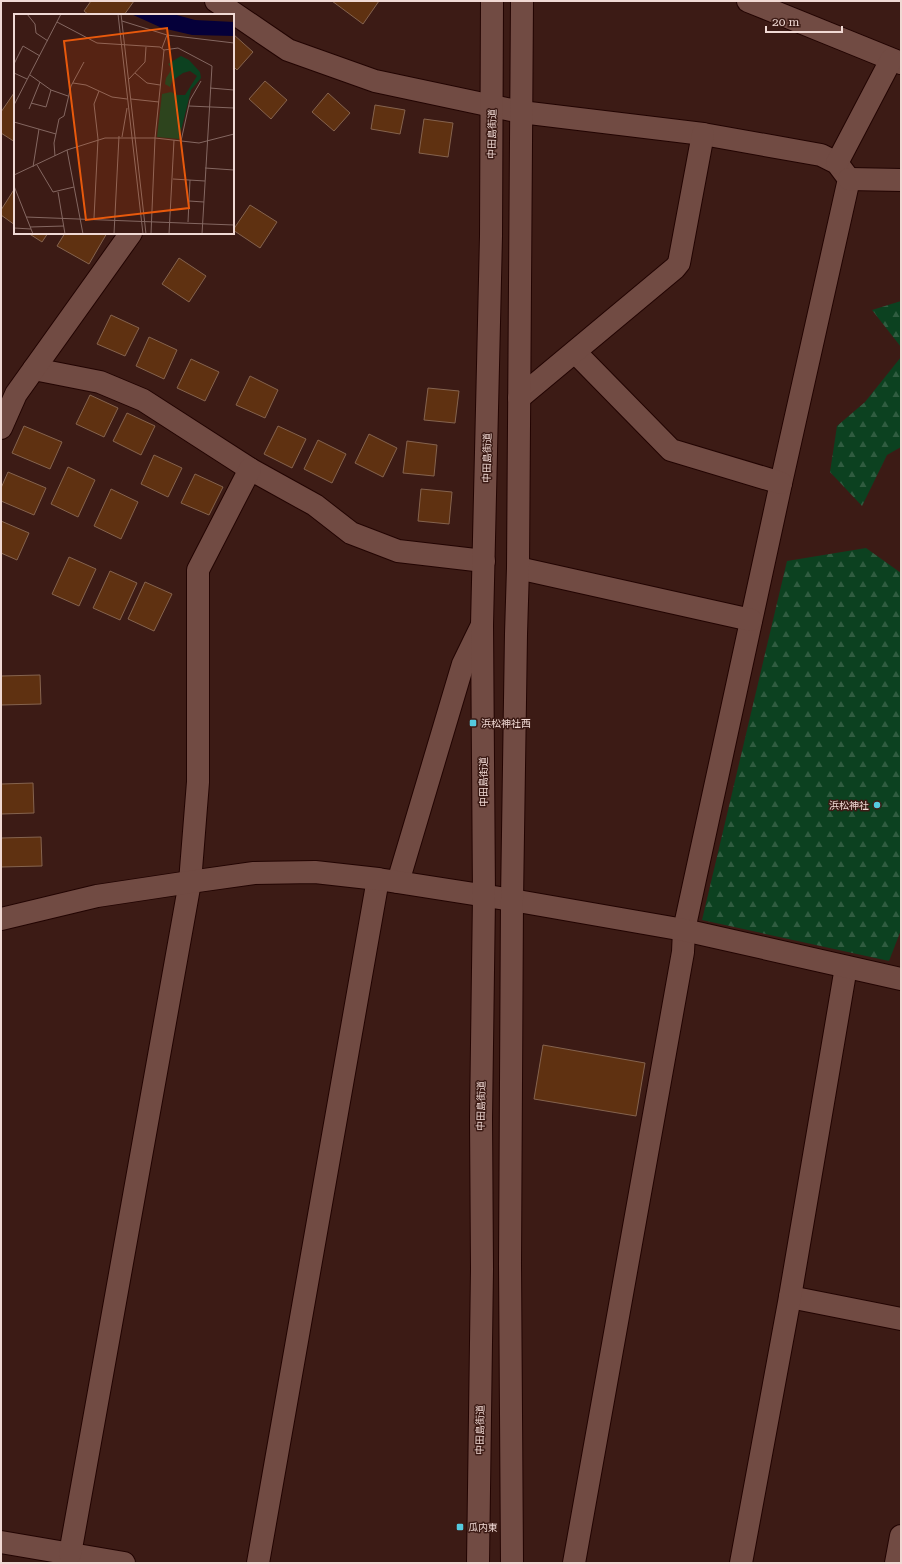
<svg xmlns="http://www.w3.org/2000/svg" width="902" height="1564" font-family="'Roboto Serif','Noto Sans JP',serif">
  <style>
    .forest { fill: url(#forest-firs) }
    .building { fill: #5f3111; stroke: #85634e }
    .lines { fill: none; stroke-linecap: round; stroke-linejoin: round }
    .minor-casing { stroke: #220402; stroke-width: 24 }
    .tertiary-casing { stroke: #220402; stroke-width: 24 }
    .minor { stroke: #714b43; stroke-width: 22 }
    .tertiary { stroke: #714b43; stroke-width: 22 }
    .poi-dot { fill: #55cadf; stroke: #3c1b15; stroke-width: 1.5 }
    .labels { text-anchor: middle; dominant-baseline: central; stroke-width: 3; stroke-linejoin: round; paint-order: stroke }
    .street-label { font-size: 10px; fill: #f0d9d4; stroke: #3c1b15 }
    .poi-label { font-size: 10px; fill: #f0d9d4; stroke: #3c1b15; text-anchor: start }
    .inset-road { fill: none; stroke: #846761; stroke-width: 1 }
    .view { fill: #e8590c; fill-opacity: 0.15; stroke: #e8590c; stroke-width: 2 }
    .inset-edge { fill: none; stroke: #f0d9d4; stroke-width: 2 }
  </style>
  <defs>
    <pattern id="forest-firs" width="22" height="20" patternUnits="userSpaceOnUse"><rect width="22" height="20" fill="#0c4120"/><path d="M5 1l3.5 6h-7zM16 11l3.5 6h-7z" fill="#305c40"/></pattern>
  </defs>
  <rect width="100%" height="100%" fill="#3c1b15"/>
  <g class="forest">
    <path d="M901 301V347L872 310Z"/>
    <path d="M901 357V447L887 455 862 506 830 472 837 426 865 402Z"/>
    <path d="M866 548 901 573V930L889 961 702 920 787 561Z"/>
  </g>
  <g class="building">
    <path d="M91 1H134L124 15H89L84 11Z"/>
    <path d="M332 1H379L363 24Z"/>
    <path d="M233 34 253 52 237 70 233 66Z"/>
    <path d="M265 81 287 100 271 119 249 99Z"/>
    <path d="M14 93H15V142L1 133V112Z"/>
    <path d="M328 93 350 113 334 131 312 112Z"/>
    <path d="M375 105 405 110 400 134 371 129Z"/>
    <path d="M424 119 453 123 448 157 419 153Z"/>
    <path d="M15 188V225L1 215V210Z"/>
    <path d="M250 205 277 222 260 248 233 230Z"/>
    <path d="M28 233H48L42 242Z"/>
    <path d="M65 233H107L89 264 57 246Z"/>
    <path d="M179 258 206 276 189 302 162 284Z"/>
    <path d="M111 315 139 328 125 356 97 344Z"/>
    <path d="M149 337 177 350 164 379 136 366Z"/>
    <path d="M191 359 219 372 205 401 177 388Z"/>
    <path d="M250 376 278 390 265 418 236 405Z"/>
    <path d="M428 388 459 391 455 423 424 420Z"/>
    <path d="M90 395 118 408 104 437 76 424Z"/>
    <path d="M127 413 155 426 141 455 113 441Z"/>
    <path d="M24 426 62 442 50 469 12 453Z"/>
    <path d="M278 426 306 439 292 468 264 454Z"/>
    <path d="M369 434 397 448 383 477 355 463Z"/>
    <path d="M318 440 346 454 332 483 304 469Z"/>
    <path d="M407 441 437 445 434 476 403 473Z"/>
    <path d="M154 455 182 468 168 497 141 484Z"/>
    <path d="M68 467 95 480 78 517 51 504Z"/>
    <path d="M8 472 46 488 34 515 1 501V488Z"/>
    <path d="M195 474 223 487 209 515 181 503Z"/>
    <path d="M111 489 138 502 121 539 94 526Z"/>
    <path d="M421 489 452 492 449 524 418 521Z"/>
    <path d="M1 521 29 533 17 560 1 553Z"/>
    <path d="M69 557 96 569 79 606 52 594Z"/>
    <path d="M110 571 137 583 120 620 93 608Z"/>
    <path d="M145 582 172 594 154 631 128 619Z"/>
    <path d="M40 675 41 704 1 705V676Z"/>
    <path d="M33 783 34 813 1 814V784Z"/>
    <path d="M41 837 42 866 1 867V838Z"/>
    <path d="M543 1045 645 1063 636 1116 534 1099Z"/>
  </g>
  <g class="lines">
    <g class="minor-casing">
      <g id="minor">
        <path d="M216 1 288 50 375 81 521 112 703 134 821 155 837 163 849 179 781 483 684 930 683 952 574 1563"/>
        <path d="M748 1 901 63"/>
        <path d="M837 163 891 60"/>
        <path d="M849 179 901 180"/>
        <path d="M575 352 671 450 781 483"/>
        <path d="M34 369 100 382 143 400 250 469 315 505 351 533 398 551 484 561"/>
        <path d="M519 398 675 268 679 263 703 134"/>
        <path d="M1 428 16 394 131 233"/>
        <path d="M518 568 751 620"/>
        <path d="M398 882 463 664 482 625"/>
        <path d="M790 1297 901 1319"/>
        <path d="M1 1542 124 1563"/>
        <path d="M70 1554 190 882 198 782V570L250 469"/>
        <path d="M258 1563 378 879"/>
        <path d="M741 1563 790 1297 846 967"/>
        <path d="M896 1563 901 1536"/>
      </g>
    </g>
    <g class="tertiary-casing">
      <g id="tertiary">
        <path d="M1 919 97 896 190 882 254 873 315 872 378 879 512 900 684 930 901 979"/>
        <path d="M478 1563 482 1269 481 1119 484 896 482 625 491 236 492 1"/>
        <path d="M512 1563 510 1264 512 900 516 634 518 568 522 1"/>
      </g>
    </g>
    <use href="#minor" class="minor"/>
    <use href="#tertiary" class="tertiary"/>
  </g>
  <g class="poi-dot">
    <rect x="469" y="719" width="8" height="8" rx="2"/>
    <circle cx="877" cy="805" r="4"/>
    <rect x="456" y="1523" width="8" height="8" rx="2"/>
  </g>
  <g class="labels">
    <g class="street-label">
      <text transform="translate(492 134) rotate(-89)">中田島街道</text>
      <text transform="translate(487 458) rotate(-89)">中田島街道</text>
      <text transform="translate(483 782) rotate(-90)">中田島街道</text>
      <text transform="translate(481 1106) rotate(-89)">中田島街道</text>
      <text transform="translate(480 1430) rotate(-89)">中田島街道</text>
    </g>
    <g class="poi-label">
      <text x="481" y="723">浜松神社西</text>
      <text x="869" y="805" text-anchor="end">浜松神社</text>
      <text x="468" y="1527">瓜内東</text>
    </g>
  </g>
  <g transform="translate(14 14)">
    <rect width="220" height="220" fill="#3c1b15"/>
    <path d="M167 42 175 46 186 58 187 64 177 76 165 125 143 123 148 80 157 78 163 81H171L183 62 176 57 169 59 158 67 156 73 151 70 152 64 158 55 154 50Z" fill="#0c4120"/>
    <path d="M117 0H159L181 6 220 8V22L178 21 148 14Z" fill="#05003a"/>
    <path class="inset-road" d="M13 0 21 10 22 19 34 27M104 0 129 220M107 0 132 220M108 7 153 21 220 29M43 8 83 29 146 33 150 36 164 34 198 52 188 220M148 34 153 21M0 50 9 32 26 42M0 59 13 65M121 59 133 69 146 71M16 61 37 76 54 82M115 65 131 48 132 33M59 69 72 71 98 83 113 85M196 74 220 76M117 85 145 88M17 89 32 93 37 76M0 91 47 0M175 92 220 94M15 95 26 68M0 108 42 120M108 123 113 94M167 127 176 86 187 67M53 136 69 220M41 142 40 129 45 105 50 102 57 72 70 48M23 151 39 178 60 173M19 153 25 115M191 154 220 156M0 161 53 136 91 124H141L185 129 220 120M159 165 191 167M0 172 19 220M44 178 51 220M175 187 190 188M12 203 220 211M80 204 84 125 80 90 85 77M174 208 176 166M16 213 50 212M0 214 17 215M100 220 105 122M137 220 141 124 150 36M155 220 160 126"/>
    <path class="view" d="M153 14 175 194 72 206 50 27Z"/>
    <rect width="220" height="220" class="inset-edge"/>
  </g>
  <rect width="902" height="1564" fill="none" stroke="#f0d9d4" stroke-width="4"/>
  <path d="M766 26v6h76v-6" fill="none" stroke="#f0d9d4" stroke-width="2"/>
  <text x="772" y="26" font-size="12" fill="#f0d9d4" stroke="#3c1b15" stroke-width="3" paint-order="stroke">20 m</text>
</svg>
